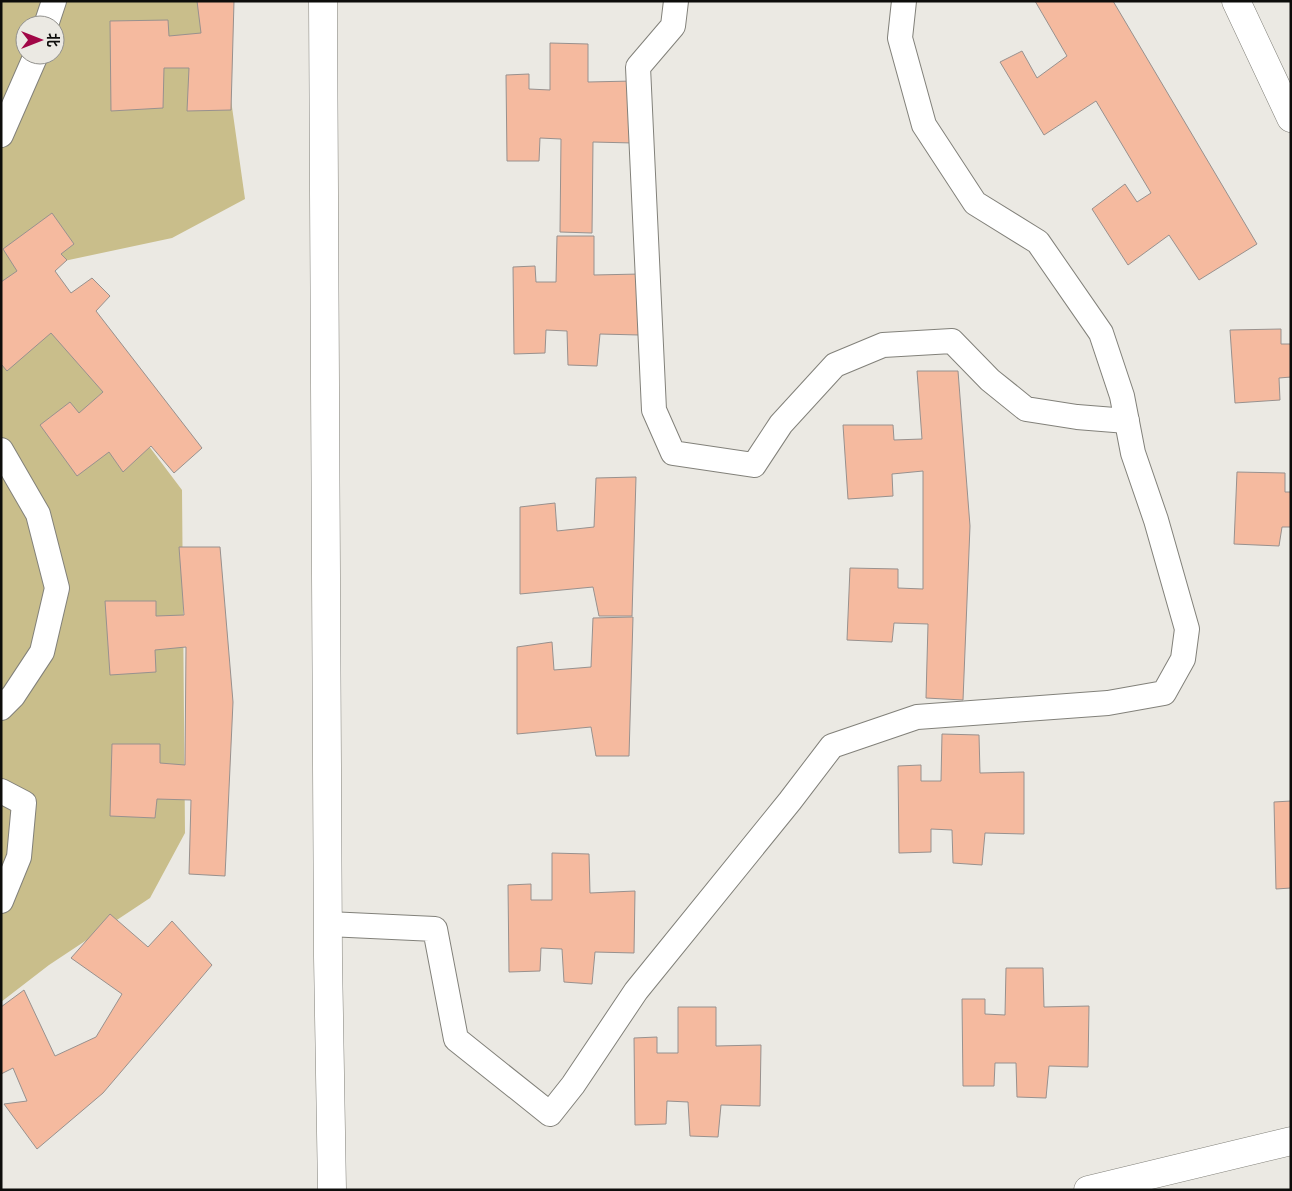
<svg xmlns="http://www.w3.org/2000/svg" width="1292" height="1191" font-family="Lato,'Noto Sans SC',sans-serif">
  <style>
    .green { fill: #c9be8b; fill-rule: evenodd }
    .building { fill: #f5ba9f; stroke: #98918e }
    .lines { fill: none; stroke-linecap: round; stroke-linejoin: round }
    .minor-casing { stroke: #82817a; stroke-width: 26 }
    .tertiary-casing { stroke: #82817a; stroke-width: 29 }
    .secondary-casing { stroke: #82817a; stroke-width: 29 }
    .minor { stroke: #fff; stroke-width: 24 }
    .tertiary { stroke: #fff; stroke-width: 28 }
    .secondary { stroke: #fff; stroke-width: 28 }
  </style>
  <rect width="100%" height="100%" fill="#ebe9e3"/>
  <path class="green" d="M1 1H217L245 199 172 238 17 271 182 490 185 833 150 898 49 965 1 1002ZM25 25H55V55H25Z"/>
  <g class="building">
    <path d="M197 1H234L231 110 187 111 189 68H164L163 108 111 111 110 21 168 20 169 36 201 33Z"/>
    <path d="M1035 1H1113L1257 244 1199 280 1169 235 1128 265 1092 209 1125 184 1137 202 1151 193 1096 101 1044 135 1000 62 1022 51 1037 78 1067 56Z"/>
    <path d="M550 43 588 44V82L633 81V143L593 142 592 233 560 232 561 139 540 138 539 161H507L506 75 529 74V89L550 90Z"/>
    <path d="M52 213 74 244 61 254 67 260 55 271 71 293 92 278 110 296 96 311 202 448 174 473 151 446 123 472 109 452 77 476 40 425 70 402 79 413 103 392 51 333 7 371 1 364V282L17 271 3 249Z"/>
    <path d="M557 236H594V275L640 274 639 335 600 334 597 366 568 365 567 331 546 330 545 353 514 354 513 267 535 266 536 282H556Z"/>
    <path d="M1281 329V344H1291V377L1279 378 1280 400 1235 403 1230 330Z"/>
    <path d="M917 371H958L970 526 963 700 926 698 928 624 894 623 892 642 847 640 850 568 898 569V588L923 589V471L892 474 893 496 848 499 843 425H893L894 440 922 439Z"/>
    <path d="M1237 472 1285 473V492H1291V527H1282L1279 546 1234 544Z"/>
    <path d="M636 477 632 616H599L593 587 520 594V507L555 503 557 531 594 527 596 478Z"/>
    <path d="M179 547H220L233 702 225 876 189 874 191 800 157 799 155 818 110 816 112 744H160V763L185 765 186 647 155 650 156 672 110 675 105 601H156V616L184 615Z"/>
    <path d="M633 617 629 756H596L591 727 517 734V647L552 642 554 670 591 667 593 618Z"/>
    <path d="M942 734 979 735 980 773 1024 772V834L985 833 982 865 953 863 952 830 931 829V852L899 853 898 766 921 765V781H941Z"/>
    <path d="M1291 801V888L1276 889 1274 802Z"/>
    <path d="M552 853 589 854 590 893 635 891 634 953 595 952 592 984 564 982 562 949 541 948 540 971 509 972 508 885 531 884V900H552Z"/>
    <path d="M110 914 148 947 172 921 212 965 103 1093 37 1149 4 1104 27 1101 13 1068 1 1074V1007L24 990 55 1056 96 1037 122 994 71 958Z"/>
    <path d="M1006 968H1043L1044 1007 1089 1006 1088 1067 1049 1066 1046 1098 1017 1097 1016 1063H995L994 1086H963L962 999H985V1014L1005 1015Z"/>
    <path d="M678 1007H716V1046L761 1045 760 1106 721 1105 718 1137 690 1136 688 1102 667 1101 666 1124 635 1125 634 1038 657 1037V1053H678Z"/>
  </g>
  <g class="lines">
    <g class="minor-casing">
      <g id="minor">
        <path d="M676 1 673 26 638 67 654 410 673 453 754 465 781 424 835 365 883 345 952 341 990 380 1026 409 1077 417 1127 421"/>
        <path d="M46 25 54 1"/>
        <path d="M1 135 36 55"/>
        <path d="M1 450 38 514 57 588 42 652 13 696 1 708"/>
        <path d="M1 791 24 803 19 857 1 901"/>
        <path d="M328 924 435 929 456 1039 550 1114 573 1085 636 991 790 801 832 746 917 717 1108 703 1164 693 1183 659 1187 629 1156 520 1133 453 1122 396 1101 333 1038 242 975 203 924 125 900 38 904 1"/>
      </g>
    </g>
    <g class="tertiary-casing">
      <g id="tertiary">
        <path d="M1236 1 1291 118"/>
        <path d="M1088 1190 1291 1141"/>
      </g>
    </g>
    <g class="secondary-casing">
      <path id="secondary" d="M323 1 328 957 332 1190"/>
    </g>
    <use href="#minor" class="minor"/>
    <use href="#tertiary" class="tertiary"/>
    <use href="#secondary" class="secondary"/>
  </g>
  <rect width="1292" height="1191" fill="none" stroke="#0d0d0b" stroke-width="5"/>
  <g transform="translate(40 40) rotate(90)"><circle r="24" fill="#ebe9e3" stroke="#92918d"/>
  <path d="M0-4L9 19L0 12L-9 19Z" fill="#a10747"/>
  <text y="-8" font-size="14" font-weight="bold" text-anchor="middle" fill="#0d0d0b">北</text>
  </g>
</svg>
